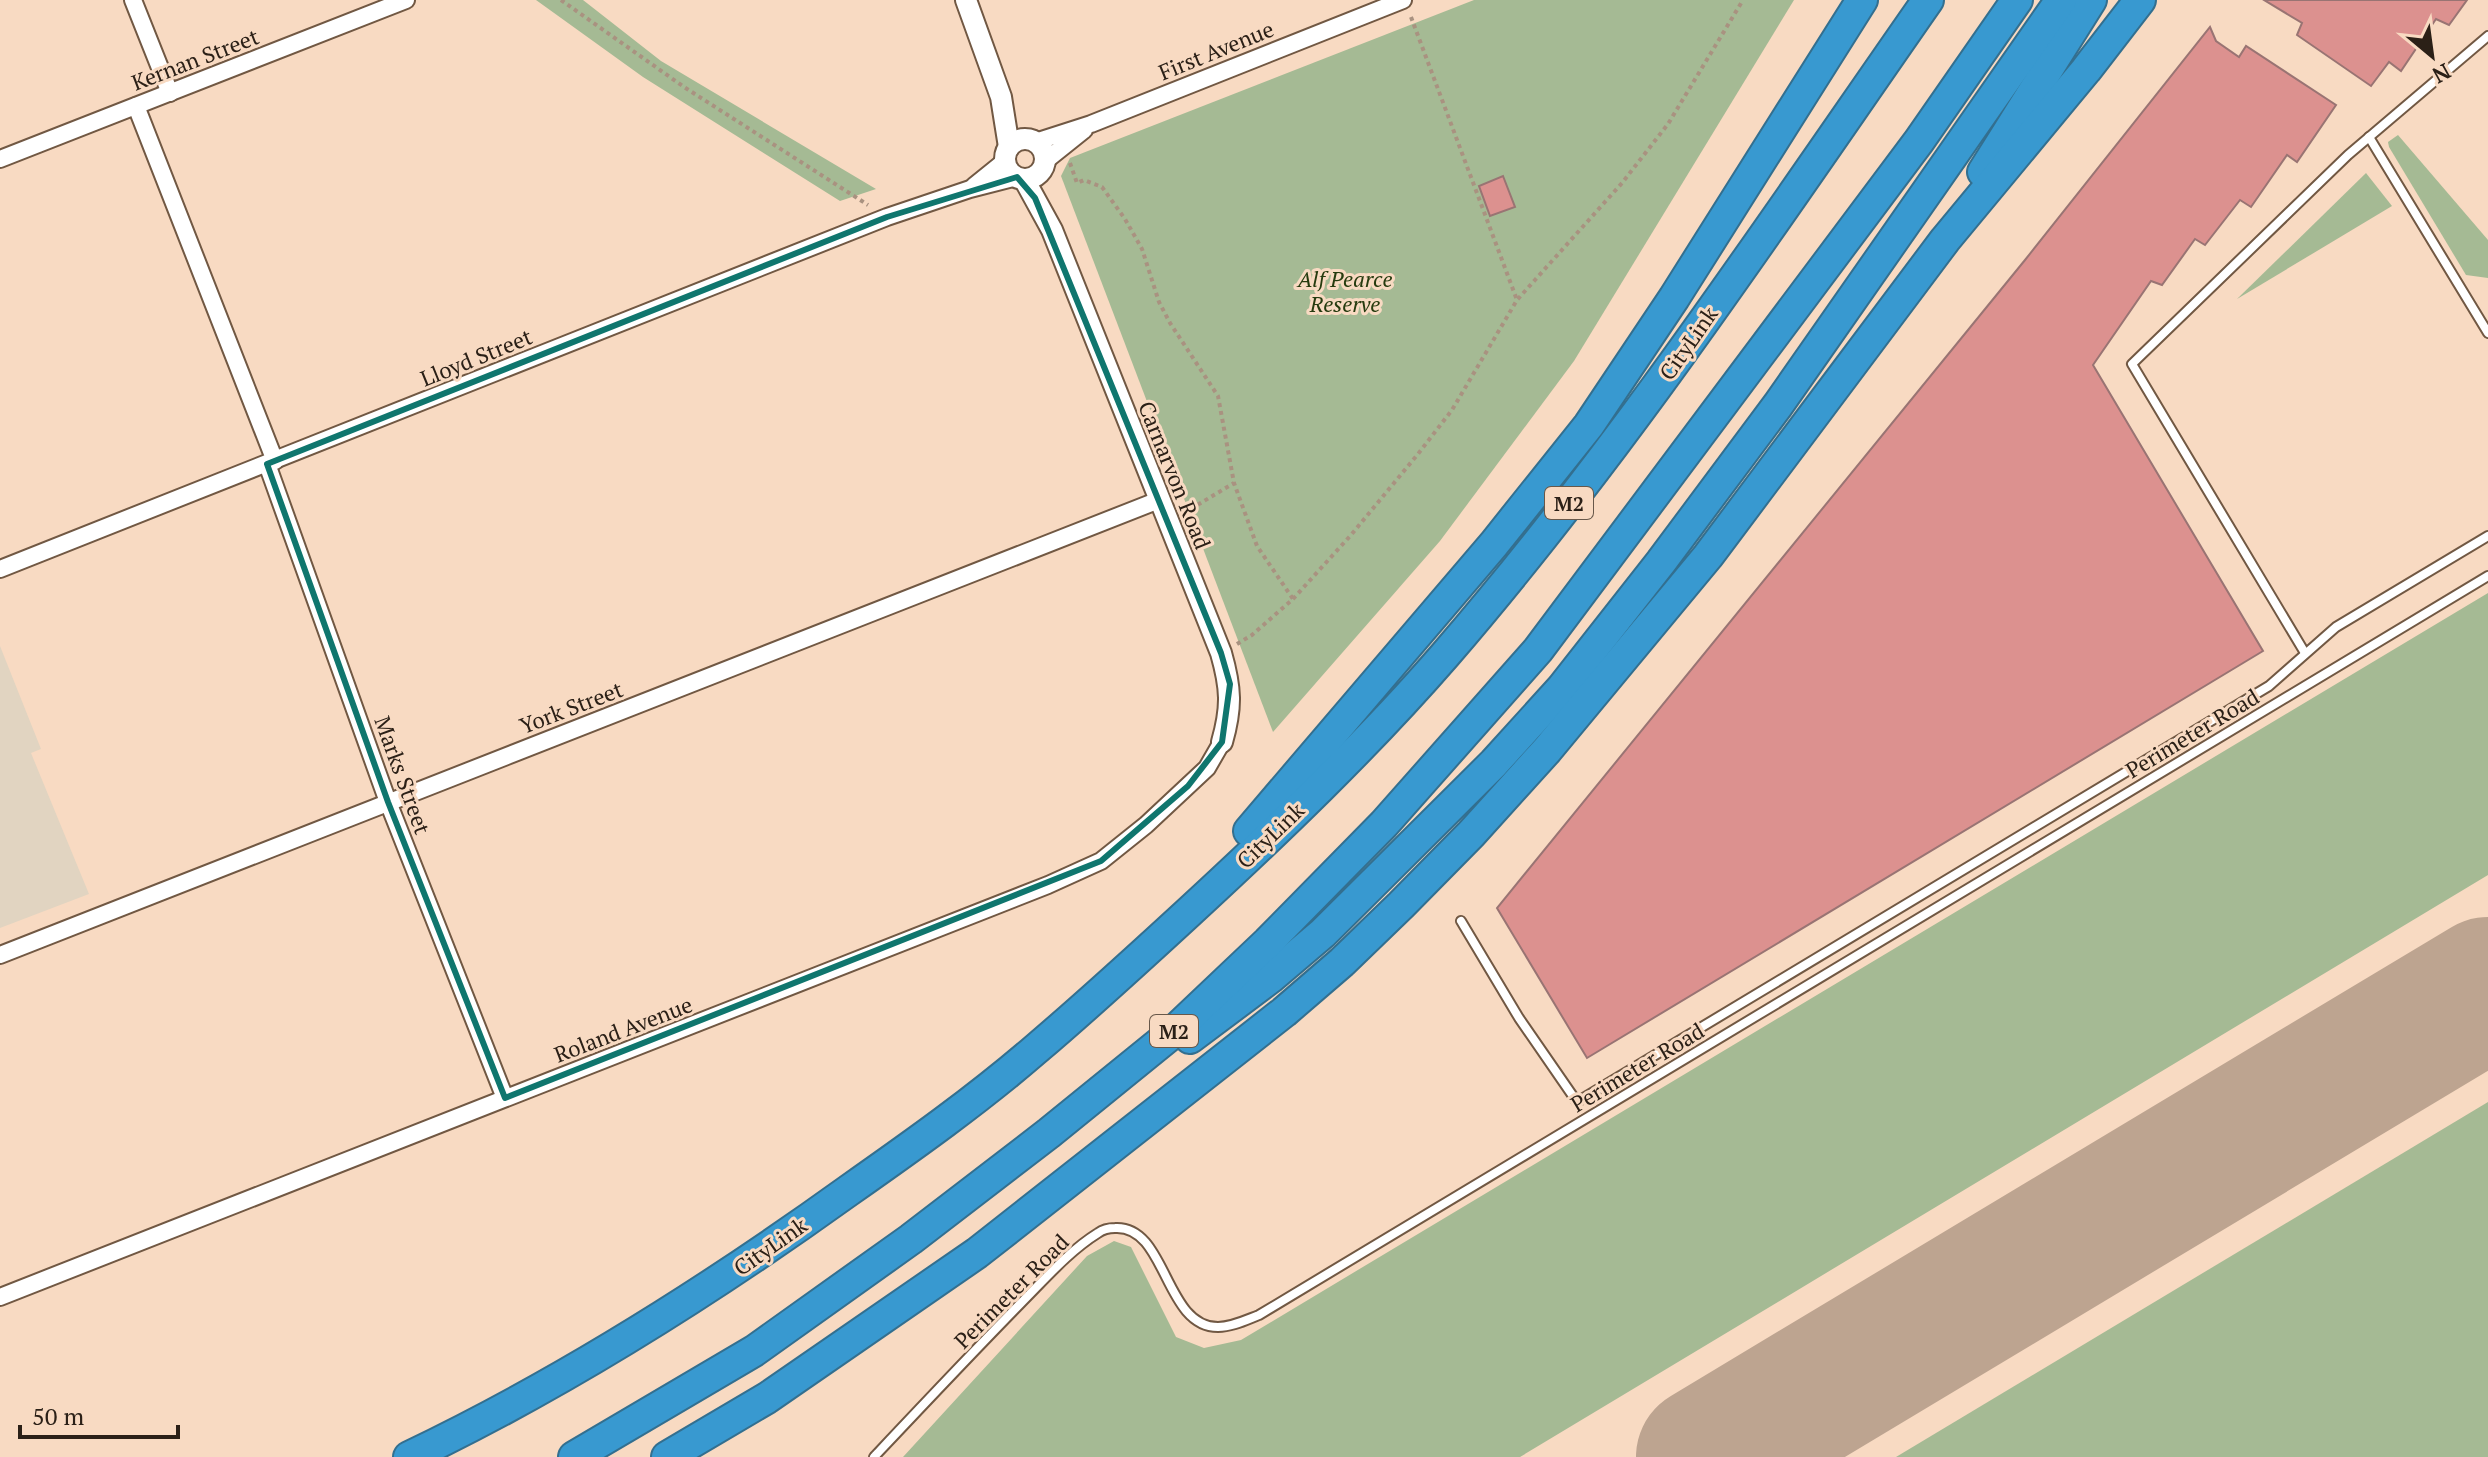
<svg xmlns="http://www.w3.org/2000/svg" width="2488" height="1457" font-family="'PT Serif',serif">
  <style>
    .education { fill: #e1d4c1 }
    .green { fill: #a5ba94 }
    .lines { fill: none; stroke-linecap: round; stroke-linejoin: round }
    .runway { stroke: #bda490; stroke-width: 142 }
    .building { fill: #dc918f; stroke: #997473; stroke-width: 2 }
    .service-casing { stroke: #715843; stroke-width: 12 }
    .minor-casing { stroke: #715843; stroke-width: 20 }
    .tertiary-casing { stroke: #715843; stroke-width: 24 }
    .motorway-casing { stroke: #336f8f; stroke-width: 34 }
    .path { stroke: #a99280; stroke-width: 4; stroke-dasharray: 4 4; stroke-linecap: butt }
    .service { stroke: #fff; stroke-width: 8 }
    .minor { stroke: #fff; stroke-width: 16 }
    .tertiary { stroke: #fff; stroke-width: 20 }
    .motorway { stroke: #3899d0; stroke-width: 30 }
    .marked { fill: none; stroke: #0f766e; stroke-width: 6; stroke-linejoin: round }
    .labels { text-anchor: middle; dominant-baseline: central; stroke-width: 6; stroke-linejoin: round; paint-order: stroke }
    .shield { fill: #f8dac2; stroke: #68584a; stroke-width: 2 }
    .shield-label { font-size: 20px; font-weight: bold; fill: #2b2017 }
    .street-label { font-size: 22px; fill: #2b2017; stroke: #f8dac2 }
    .park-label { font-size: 22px; font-style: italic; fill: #263b0f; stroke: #f8dac2 }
  </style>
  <rect width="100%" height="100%" fill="#f8dac2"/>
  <path class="education" d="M0 646 41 749 31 753 89 894 0 928Z"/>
  <g class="green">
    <path d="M536 0H583L661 61 876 189 840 201 643 77Z"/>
    <path d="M1474 0H1794L1574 361 1440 541 1273 732 1061 176 1070 158Z"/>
    <path d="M2398 135 2488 240V278L2466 275 2389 147 2388 142Z"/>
    <path d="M2366 173 2392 206 2237 299Z"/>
    <path d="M2488 593V875L1520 1457H903L1087 1256 1114 1241 1131 1247 1176 1337 1204 1348 1241 1340Z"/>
    <path d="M2488 1102V1457H1896Z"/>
  </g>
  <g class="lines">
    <path class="runway" d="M1707 1457 2488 988"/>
  </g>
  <g class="building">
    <path d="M2264 0H2467L2449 25 2436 19 2401 71 2389 62 2371 86 2297 35 2302 23Z"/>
    <path d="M2210 27 2216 41 2239 57 2246 46 2336 105 2297 162 2287 155 2251 207 2240 200 2205 245 2195 239 2162 285 2151 281 2093 365 2263 651 1587 1058 1497 908 2025 260Z"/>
    <path d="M1503 176 1515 207 1490 216 1479 186Z"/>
  </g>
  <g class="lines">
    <g class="service-casing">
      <g id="service">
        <path d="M2369 137 2488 333"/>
        <path d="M2305 653 2132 364 2348 155 2488 36"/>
        <path d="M1461 921 1519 1018 1577 1102 2269 686 2336 627 2488 536"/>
        <path d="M874 1457C923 1405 971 1354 1021 1303 1045 1279 1069 1251 1098 1233 1102 1230 1109 1228 1115 1228 1167 1225 1164 1327 1218 1327 1232 1327 1246 1320 1259 1315L2488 576"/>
      </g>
    </g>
    <g class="minor-casing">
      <g id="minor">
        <path d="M133 0 170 93"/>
        <path d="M136 106 275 461"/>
        <path d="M1035 142 1091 124 1403 0"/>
        <path d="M0 159 406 0"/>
        <path d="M1044 162 1084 130"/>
        <path d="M974 186 1005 161"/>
        <path d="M267 464 388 802 505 1098"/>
        <path d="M0 569 887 217 970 189 1017 177"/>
        <path d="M0 955 1159 500"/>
        <path d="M0 1297 1048 885 1101 861 1146 825 1207 768 1222 742"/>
      </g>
    </g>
    <g class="tertiary-casing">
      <g id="tertiary">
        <path d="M966 0 1001 97 1009 147"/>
        <circle cx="1025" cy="159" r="20"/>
        <path d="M1024 179 1052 230 1221 653C1231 688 1232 707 1222 742"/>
      </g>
    </g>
    <g class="motorway-casing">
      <g id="motorway">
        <path d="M1983 172 2091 0"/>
        <path d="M1249 831 1494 544 1589 425 1674 298 1862 0"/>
        <path d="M1190 1038 1270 978 1323 933 1494 763 1562 688 1661 562 1778 405 2061 0"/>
        <path d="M409 1457C564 1383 709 1291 848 1191 912 1146 977 1100 1036 1049 1088 1005 1138 959 1188 913 1277 831 1366 746 1445 655 1623 449 1773 222 1928 0"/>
        <path d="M574 1457 754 1351 911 1239 1049 1133 1171 1034 1268 942 1384 824 1538 650 1919 141 2017 0"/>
        <path d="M667 1457 767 1398 977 1253 1284 1012 1342 962 1401 905 1471 834 1547 750 1708 556 1945 240 2086 70 2140 0"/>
      </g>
    </g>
    <g class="path">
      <path d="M561 0 684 87 868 205"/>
      <path d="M1411 17 1517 300"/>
      <path d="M1070 163 1077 183 1084 180 1102 187 1125 219 1142 249 1159 302 1170 323 1218 396 1234 483 1257 546 1293 599"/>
      <path d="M1184 513 1234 483"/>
      <path d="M1237 644 1252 635 1293 599 1351 535 1418 454 1452 410 1517 300 1622 183 1668 124 1743 0"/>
    </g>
    <use href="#service" class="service"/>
    <use href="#minor" class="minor"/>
    <use href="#tertiary" class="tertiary"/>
    <use href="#motorway" class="motorway"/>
  </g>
  <path class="marked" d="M1017 177 1035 198 1221 653 1230 684 1222 742 1188 786 1101 861 505 1098 388 802 267 464 887 217Z"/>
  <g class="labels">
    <g class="shield">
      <rect x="1545" y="487" width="48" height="32" rx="6"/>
      <rect x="1150" y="1015" width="48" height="32" rx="6"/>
    </g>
    <g class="shield-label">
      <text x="1569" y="503">M2</text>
      <text x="1174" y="1031">M2</text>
    </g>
    <g class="street-label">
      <text transform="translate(1216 50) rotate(-22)">First Avenue</text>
      <text transform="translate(195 59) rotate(-21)">Kernan Street</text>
      <text transform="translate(1688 343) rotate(-55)">CityLink</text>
      <text transform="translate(476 357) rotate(-22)">Lloyd Street</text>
      <text transform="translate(1175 475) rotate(68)">Carnarvon Road</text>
      <text transform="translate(571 707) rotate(-21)">York Street</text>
      <text transform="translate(2192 733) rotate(-31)">Perimeter Road</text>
      <text transform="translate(403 775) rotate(70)">Marks Street</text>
      <text transform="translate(1270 835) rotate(-44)">CityLink</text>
      <text transform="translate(623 1029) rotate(-21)">Roland Avenue</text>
      <text transform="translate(1637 1067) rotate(-31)">Perimeter Road</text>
      <text transform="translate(770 1246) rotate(-35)">CityLink</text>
      <text transform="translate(1011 1291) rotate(-45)">Perimeter Road</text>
    </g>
    <g class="park-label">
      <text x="1345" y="278">Alf Pearce<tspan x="1345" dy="25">Reserve</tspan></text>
    </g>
  </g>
  <g transform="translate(2432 56) rotate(151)" stroke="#f8dac2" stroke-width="6" paint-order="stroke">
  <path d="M0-6L14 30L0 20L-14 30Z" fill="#2b2017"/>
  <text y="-12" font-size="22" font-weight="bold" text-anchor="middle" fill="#2b2017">N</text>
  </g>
  <path d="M20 1425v12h158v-12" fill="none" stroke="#2b2017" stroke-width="4"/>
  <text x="32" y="1425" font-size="24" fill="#2b2017" stroke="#f8dac2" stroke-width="6" paint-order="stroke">50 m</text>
</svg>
